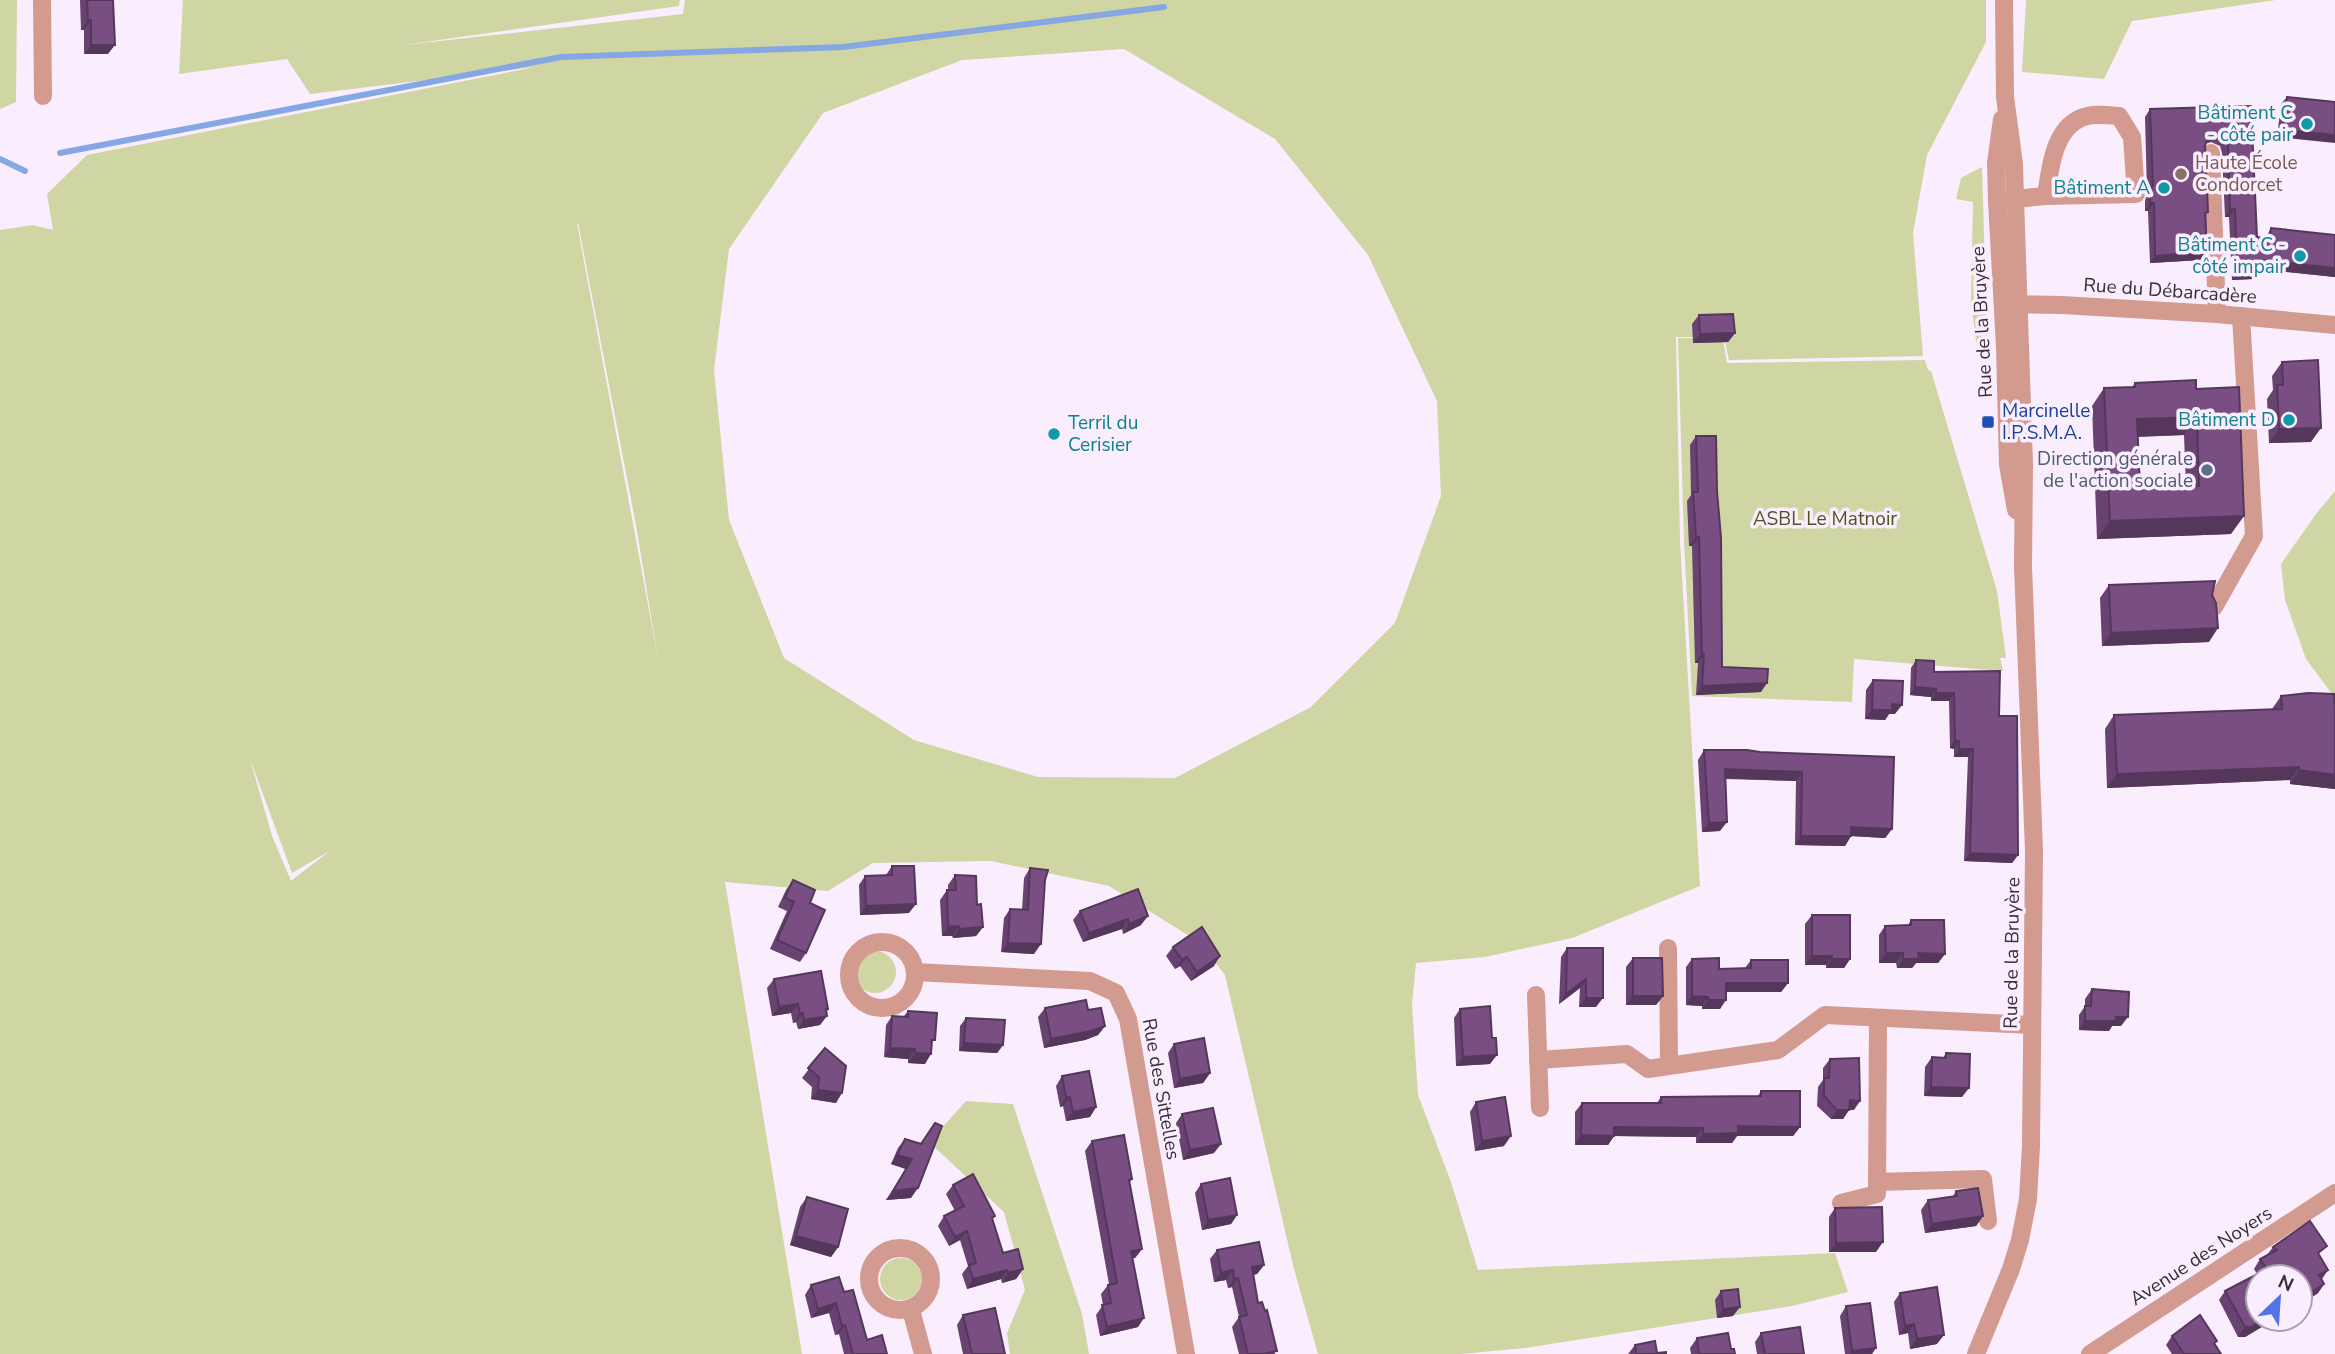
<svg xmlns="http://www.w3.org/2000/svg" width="2335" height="1354" font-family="'Nunito Sans',sans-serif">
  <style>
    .green { fill: #cfd5a3; fill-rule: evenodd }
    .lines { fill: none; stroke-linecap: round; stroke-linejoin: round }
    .stream { stroke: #85a7e4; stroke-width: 6 }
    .minor { stroke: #d39a90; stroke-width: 18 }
    .wall { fill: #684371; fill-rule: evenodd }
    .shaded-wall { fill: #55375c }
    .building { fill: #794e83; stroke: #55375c; stroke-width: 2; fill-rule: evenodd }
    .culture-dot { fill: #0f9aa8; stroke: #faedfd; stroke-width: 2.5 }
    .education-dot { fill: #8d6e63; stroke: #faedfd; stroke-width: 2.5 }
    .transit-dot { fill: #1a4fb4; stroke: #faedfd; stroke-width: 2.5 }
    .service-dot { fill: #5c6f8a; stroke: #faedfd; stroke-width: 2.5 }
    .labels { text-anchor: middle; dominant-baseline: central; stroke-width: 7; stroke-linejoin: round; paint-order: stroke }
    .culture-label { font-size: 19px; fill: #0d838f; stroke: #faedfd; text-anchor: end }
    .education-label { font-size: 19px; fill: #785e54; stroke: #faedfd; text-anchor: start }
    .street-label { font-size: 19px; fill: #382f3a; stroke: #faedfd }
    .transit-label { font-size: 19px; fill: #164399; stroke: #faedfd; text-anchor: start }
    .service-label { font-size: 19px; fill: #4e5e75; stroke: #faedfd; text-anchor: end }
    .park-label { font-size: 19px; fill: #4e531d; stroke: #faedfd }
  </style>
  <rect width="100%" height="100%" fill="#faedfd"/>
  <g class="green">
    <path d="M0 0H17L16 102 0 109Z"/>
    <path d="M183 0H680L679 6 403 45 683 14 685 0H1986V42L1927 155 1913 233 1923 356 1729 360 1724 337H1676L1680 541 1700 886 1572 938 1485 957 1416 963 1412 1005 1418 1095 1451 1182 1478 1270 1835 1253 1848 1292 1792 1306 1525 1348 1461 1354H1318L1294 1269 1225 975 1199 942 1109 886 991 861 873 863 828 891 725 882 802 1354H0V230L33 225 53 230 47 194 87 155 535 67 310 94 287 59 179 74ZM1124 49 1275 139 1368 255 1437 401 1441 496 1395 623 1311 707 1175 778 1038 777 914 740 784 658 729 520 714 370 729 249 823 113 962 60ZM578 223 636 525 658 658 577 224ZM250 759 292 873 331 850 291 881 272 836Z"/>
    <path d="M2026 0H2276L2132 21 2104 79 2022 72Z"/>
    <path d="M1982 167 1987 339 1977 348 1971 301 1973 202 1956 199 1961 178Z"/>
    <path d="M1678 338 1723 339 1727 363 1925 360 1928 370 1931 371 1997 591 2006 658H2000L2003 671 1854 659 1852 702 1692 696 1684 542Z"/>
    <path d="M2335 491V698L2306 659 2285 600 2281 564 2316 514Z"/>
    <circle cx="875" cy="972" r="21"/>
    <path d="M966 1101 1013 1104 1082 1314 1089 1354H1010L1007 1333 1025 1290 1004 1212 929 1142Z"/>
    <circle cx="901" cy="1279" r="21"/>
  </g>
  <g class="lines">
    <g class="stream">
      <path d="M60 153 561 57 843 47 1164 7"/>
      <path d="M0 159 25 171"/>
    </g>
    <g class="minor">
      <path d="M42 0 43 96"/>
      <path d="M2002 119 1996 163 1997 201 2005 347 2008 465 2016 510"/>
      <path d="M2211 153 2217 314"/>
      <path d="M2004 200 2046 196 2136 194 2132 137 2119 116C2107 115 2092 113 2081 118 2053 130 2050 170 2046 196"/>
      <path d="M2007 304 2062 305 2217 314 2335 325"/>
      <path d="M2214 607 2254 536 2241 316"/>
      <circle cx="882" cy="975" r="33"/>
      <path d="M1668 948 1669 1065"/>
      <path d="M915 972 1090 981 1116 993 1128 1019 1186 1354"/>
      <path d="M1536 995 1540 1108"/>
      <path d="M1538 1060 1627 1054 1648 1069 1778 1050 1825 1015 2032 1025"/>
      <path d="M1877 1182 1983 1179 1988 1221"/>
      <path d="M1841 1203 1877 1194 1878 1018"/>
      <circle cx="900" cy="1279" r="31"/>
      <path d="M911 1310 923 1354"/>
      <path d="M1976 1354 2011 1269 2020 1240 2028 1199 2031 1146 2034 851 2023 566 2024 465 2015 199 2014 164 2005 97 2004 0"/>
      <path d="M2090 1354 2335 1193"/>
    </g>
  </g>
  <g class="wall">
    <path d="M80 0H113L108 54H84V30H81Z"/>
    <path d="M2287 97 2335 102 2277 137 2281 104Z"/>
    <path d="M2251 106 2257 237H2266L2271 228 2335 235V277L2258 269V271L2253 279 2232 280 2229 217H2225L2222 153 2220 146 2211 142 2206 143 2205 145 2207 252 2201 260 2150 263 2148 211H2145V201L2147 193 2145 117 2150 109Z"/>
    <path d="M1699 315 1735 333 1728 342 1693 343 1692 324Z"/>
    <path d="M2282 362 2311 442 2269 443 2267 399 2273 390 2272 376Z"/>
    <path d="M2135 383 2196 389 2231 534 2097 539 2092 406 2104 388 2132 387ZM2184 435 2186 487 2140 488 2138 437Z"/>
    <path d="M1696 436 1717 491 1722 667 1761 692 1696 695 1698 663H1695L1692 546H1689L1687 501 1691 495 1690 445Z"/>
    <path d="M2109 585 2212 595 2209 642 2102 646 2100 598Z"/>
    <path d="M1916 660 1999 716 2018 855 2012 863 1964 861 1968 757H1954V749L1950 748 1949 701H1931V697L1910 695 1911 668Z"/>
    <path d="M1873 680 1895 714H1889L1885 720 1865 719 1866 690Z"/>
    <path d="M2281 696 2335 706V789L2290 784V780L2107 788 2105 729 2114 715 2272 709Z"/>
    <path d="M1704 750 1894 757 1892 829 1885 838 1851 836 1845 846 1795 845 1796 781 1726 779 1720 831 1702 832 1698 760Z"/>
    <path d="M892 866 909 913 860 915 859 885 865 876 886 875Z"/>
    <path d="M1030 868 1045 880 1034 954 1001 952 1004 918 1010 909 1022 910 1024 878Z"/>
    <path d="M955 875 977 905 983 927 976 936 953 938 952 936H942L940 900 947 890H948V885Z"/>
    <path d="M793 880 810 903 806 953 800 962 770 949 787 911 778 907 786 890Z"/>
    <path d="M1138 889 1141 925 1123 934 1122 929 1083 942 1073 920 1080 911Z"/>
    <path d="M1812 915 1850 959 1844 968H1826V965H1805V924Z"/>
    <path d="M1911 920 1945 954 1938 963H1916L1912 968H1897L1896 963H1879V935L1885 926 1908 925Z"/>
    <path d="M1173 947 1214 966 1191 981 1180 966 1175 969 1166 956Z"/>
    <path d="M1567 948H1603L1596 1007H1579L1580 988 1559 1004 1561 957Z"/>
    <path d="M1633 958 1663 996 1656 1005H1626V967Z"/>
    <path d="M1692 959 1719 969 1745 968 1751 960 1788 983 1781 992H1726L1720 1009H1702V1006L1686 1005V967Z"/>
    <path d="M774 979 828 1009 820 1025 798 1029 796 1022 793 1023 791 1013 772 1016 767 988Z"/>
    <path d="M2092 989 2121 1026H2112L2109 1031 2079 1030V1015L2085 1006V999Z"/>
    <path d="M1045 1008 1088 1010 1105 1026 1098 1035 1085 1040 1044 1048 1038 1017Z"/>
    <path d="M1460 1009 1490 1064 1456 1066 1454 1018Z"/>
    <path d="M908 1011 932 1044 925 1064 908 1063V1059L884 1057 886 1025 892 1016H904Z"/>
    <path d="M966 1018 1003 1045 997 1053 959 1051 960 1026Z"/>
    <path d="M1174 1044 1210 1073 1203 1083 1174 1088 1168 1053Z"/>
    <path d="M825 1048 836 1103 811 1099 812 1087 802 1078Z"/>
    <path d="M1946 1053 1962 1097 1924 1096 1925 1067 1932 1057 1943 1058Z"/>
    <path d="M1830 1059 1854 1110H1849L1843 1119H1831L1817 1106 1818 1087 1823 1080V1068Z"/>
    <path d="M1062 1076 1096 1107 1090 1117 1066 1121 1063 1106 1060 1107 1056 1086Z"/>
    <path d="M1761 1091 1800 1127 1793 1136H1737L1732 1143H1696V1137L1614 1136 1608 1145H1575V1112L1582 1103H1657L1661 1097 1758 1096Z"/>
    <path d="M1476 1102 1504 1146 1475 1151 1470 1112Z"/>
    <path d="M1182 1114 1214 1153 1183 1160 1176 1123Z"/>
    <path d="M905 1139 921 1143 911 1198 886 1200 906 1169 891 1164 898 1148Z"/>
    <path d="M1092 1141 1132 1179 1129 1183 1142 1249 1135 1258H1132L1138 1327 1100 1336 1096 1315 1103 1305 1101 1294 1108 1285 1109 1284 1085 1151Z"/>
    <path d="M1201 1184 1237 1215 1231 1224 1202 1230 1195 1193Z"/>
    <path d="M953 1185 993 1220 1003 1253 1023 1269 1016 1279 1002 1283 1001 1279 967 1289 962 1274 968 1266 960 1240 949 1246 938 1226 944 1216 955 1211 946 1194Z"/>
    <path d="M1956 1191 1983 1216 1976 1226 1925 1233 1921 1210 1928 1200 1953 1196Z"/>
    <path d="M807 1197 838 1247 831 1257 790 1245 800 1207Z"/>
    <path d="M1835 1208 1876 1252H1829V1217Z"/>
    <path d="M2273 1247 2320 1256 2322 1279 2324 1284 2318 1293 2306 1301 2300 1293V1277H2258L2265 1325 2245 1337H2238L2219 1300 2225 1291 2257 1274 2254 1269 2260 1259 2267 1255Z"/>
    <path d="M1217 1250 1264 1265 1257 1274 1253 1275 1258 1303 1275 1354H1239L1232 1327 1239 1317 1232 1287 1228 1288 1226 1280 1214 1282 1210 1259Z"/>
    <path d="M811 1285 844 1292 867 1340 887 1354H844L839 1334 835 1335 829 1313 811 1318 805 1295Z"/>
    <path d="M1721 1291 1733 1316 1717 1318 1715 1300Z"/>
    <path d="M1900 1293 1937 1344 1910 1349 1908 1333 1899 1335 1894 1302Z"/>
    <path d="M1846 1306 1872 1354H1845L1840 1316Z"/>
    <path d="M963 1315 1005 1354H963L957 1325Z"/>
    <path d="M1761 1333 1804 1354H1757L1755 1342Z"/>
    <path d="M2172 1336 2215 1344 2221 1354H2172L2166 1345Z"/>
    <path d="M1697 1338 1731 1349 1735 1354H1691L1690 1348Z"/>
    <path d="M1635 1345 1657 1353 1666 1354H1628Z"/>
  </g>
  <g class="shaded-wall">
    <path d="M88 20H91L84 30H81Z"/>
    <path d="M91 45H115L108 54H84Z"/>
    <path d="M2283 130 2335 135V143L2277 137Z"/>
    <path d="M2217 134 2211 142 2204 144 2210 136Z"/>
    <path d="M2150 203H2154L2148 211H2145Z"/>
    <path d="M2235 209 2229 217H2225L2230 210Z"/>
    <path d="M2207 252 2201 260 2150 263 2155 256Z"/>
    <path d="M2258 260 2335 268V277L2252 268Z"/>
    <path d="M2258 271 2253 279 2232 280 2237 272Z"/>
    <path d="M1735 333 1728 342 1693 343 1700 334Z"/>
    <path d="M2197 417 2184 435 2124 437 2137 419Z"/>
    <path d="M2321 428 2311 442 2269 443 2279 429Z"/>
    <path d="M2244 516 2231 534 2097 539 2110 521Z"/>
    <path d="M1696 537H1699L1692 546H1689Z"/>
    <path d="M2218 628 2209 642 2102 646 2111 633Z"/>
    <path d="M1702 654H1704L1698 663H1695Z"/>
    <path d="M1767 683 1761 692 1696 695 1702 686Z"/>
    <path d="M1915 687 1936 689 1931 697 1910 695Z"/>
    <path d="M1936 693H1954L1949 701H1931Z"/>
    <path d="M1892 704 1902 705 1895 714H1889L1885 720 1865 719 1872 710Z"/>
    <path d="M1955 740 1959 741 1954 749 1950 748Z"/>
    <path d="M1959 749H1973L1968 757H1954Z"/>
    <path d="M2299 767 2290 780 2107 788 2117 774Z"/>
    <path d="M1725 769 1802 772 1796 781 1719 778Z"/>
    <path d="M2299 770 2335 775V789L2290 784Z"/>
    <path d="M1727 822 1720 831 1702 832 1709 823Z"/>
    <path d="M1851 827 1892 829 1885 838 1851 836 1845 846 1795 845 1801 836Z"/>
    <path d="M1970 853 2018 855 2012 863 1964 861Z"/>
    <path d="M916 904 909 913 860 915 866 906Z"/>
    <path d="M1148 916 1141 925 1123 934 1129 924Z"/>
    <path d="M1128 919 1122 929 1083 942 1089 933Z"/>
    <path d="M959 926 952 936H942L948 927Z"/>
    <path d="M983 927 976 936 953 938 959 929Z"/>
    <path d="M1008 943 1041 944 1034 954 1001 952Z"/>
    <path d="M1886 953H1903L1896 963H1879Z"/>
    <path d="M1918 953 1945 954 1938 963H1916L1912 968H1897L1903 959Z"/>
    <path d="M1220 956 1214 966 1191 981 1197 972Z"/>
    <path d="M1812 956H1832L1826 965H1805Z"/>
    <path d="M1187 957 1180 966 1175 969 1182 960Z"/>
    <path d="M1832 959H1850L1844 968H1826Z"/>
    <path d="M1586 979 1580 988 1559 1004 1566 994Z"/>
    <path d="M1726 983H1788L1781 992H1720Z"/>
    <path d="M1633 996H1663L1656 1005H1626Z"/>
    <path d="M1692 996 1708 997 1702 1006 1686 1005Z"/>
    <path d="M1586 998H1603L1596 1007H1579Z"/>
    <path d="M1708 1000H1726L1720 1009H1702Z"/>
    <path d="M798 1004 791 1013 772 1016 779 1007Z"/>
    <path d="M826 1009H828L823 1017 827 1016 820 1025 798 1029 804 1020Z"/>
    <path d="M803 1013 796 1022 793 1023 800 1014Z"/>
    <path d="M2116 1017H2128L2121 1026H2112L2109 1031 2079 1030 2085 1021Z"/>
    <path d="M1105 1026 1098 1035 1085 1040 1044 1048 1051 1039Z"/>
    <path d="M964 1043 1003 1045 997 1053 959 1051Z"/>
    <path d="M890 1048 915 1049 908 1059 884 1057Z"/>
    <path d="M915 1053 931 1054 925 1064 908 1063Z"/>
    <path d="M1497 1055 1490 1064 1456 1066 1463 1057Z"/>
    <path d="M1210 1073 1203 1083 1174 1088 1180 1079Z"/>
    <path d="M1931 1087 1969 1088 1962 1097 1924 1096Z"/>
    <path d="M818 1090 842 1093 836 1103 811 1099Z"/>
    <path d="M1066 1097H1070L1063 1106 1060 1107Z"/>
    <path d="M1850 1100 1860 1101 1854 1110H1843Z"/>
    <path d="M1096 1107 1090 1117 1066 1121 1073 1112Z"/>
    <path d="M1837 1110H1849L1843 1119H1831Z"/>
    <path d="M1738 1126 1800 1127 1793 1136H1737L1732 1143H1696L1703 1134Z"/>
    <path d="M1614 1127 1703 1128 1696 1137 1614 1136 1608 1145H1575L1581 1135Z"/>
    <path d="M1511 1136 1504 1146 1475 1151 1482 1141Z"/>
    <path d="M1221 1144 1214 1153 1183 1160 1190 1150Z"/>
    <path d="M897 1155 912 1159 906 1169 891 1164Z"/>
    <path d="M918 1188 911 1198 886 1200 893 1191Z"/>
    <path d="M1237 1215 1231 1224 1202 1230 1208 1220Z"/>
    <path d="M1983 1216 1976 1226 1925 1233 1932 1224Z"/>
    <path d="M967 1231 960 1240 949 1246 955 1237Z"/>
    <path d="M796 1236 838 1247 831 1257 790 1245Z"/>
    <path d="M1883 1242 1876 1252H1829L1836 1243Z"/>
    <path d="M1142 1249 1135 1258 1124 1260 1131 1251Z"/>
    <path d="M1264 1265 1257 1274 1245 1276 1252 1267Z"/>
    <path d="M1023 1269 1016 1279 1002 1283 1008 1273Z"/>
    <path d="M1007 1270 1001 1279 967 1289 973 1279Z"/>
    <path d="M1233 1270 1226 1280 1214 1282 1221 1273Z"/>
    <path d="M2328 1270 2322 1279 2319 1275Z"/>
    <path d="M1238 1278 1232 1287 1228 1288 1234 1279Z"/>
    <path d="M2324 1284 2318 1293 2306 1301 2312 1292Z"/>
    <path d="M836 1303 829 1313 811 1318 818 1309Z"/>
    <path d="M1740 1307 1733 1316 1717 1318 1723 1309Z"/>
    <path d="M1144 1318 1138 1327 1100 1336 1107 1327Z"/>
    <path d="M2266 1319H2269L2265 1325 2245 1337H2238L2245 1327Z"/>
    <path d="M1914 1324 1908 1333 1899 1335 1905 1326Z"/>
    <path d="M845 1325 839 1334 835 1335 842 1326Z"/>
    <path d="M1944 1335 1937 1344 1910 1349 1917 1339Z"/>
    <path d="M1876 1348 1872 1354H1850L1852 1351Z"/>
  </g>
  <g class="building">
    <path d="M87 0H113L115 45H91V20H88Z"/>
    <path d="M2287 97 2335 102V135L2283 130Z"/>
    <path d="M2251 106 2257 237 2270 238 2271 228 2335 235V268L2258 260V271L2237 272 2235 209 2230 210 2228 145 2226 139 2217 134 2210 136 2205 145 2208 212 2205 213 2207 252 2155 256 2154 203H2150V193L2153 185 2150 109Z"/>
    <path d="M1733 314 1735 333 1700 334 1699 315Z"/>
    <path d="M2318 360 2321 428 2279 429 2277 385H2283L2282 362Z"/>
    <path d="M2196 380V389L2239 387 2244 516 2110 521 2104 388 2135 387V383ZM2197 417 2199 486 2140 488 2137 419Z"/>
    <path d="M1696 436H1716L1717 491 1721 538 1722 667 1768 669 1767 683 1702 686 1704 654H1702L1699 537H1696L1693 492H1698Z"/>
    <path d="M2215 581 2212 595 2216 603 2218 628 2111 633 2109 585Z"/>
    <path d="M1916 660 1934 661V672L2000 671 1999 716H2017L2018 855 1970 853 1973 749H1959V741L1955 740 1954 693H1936V689L1915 687Z"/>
    <path d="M1873 680 1903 681 1902 705 1892 704V710H1872Z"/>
    <path d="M2308 693 2334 694 2335 706V775L2299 770V767L2117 774 2114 715 2282 709 2281 696Z"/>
    <path d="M1704 750H1747L1760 752 1894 757 1892 829 1851 827V836H1801L1802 772 1725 769 1727 822 1709 823Z"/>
    <path d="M892 866H914L916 904 866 906 865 876 892 875Z"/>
    <path d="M1030 868 1048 870 1045 880 1041 944 1008 943 1010 909 1028 910Z"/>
    <path d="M955 875 976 876 977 905 981 904 983 927 959 929V926L948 927 947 890H956Z"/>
    <path d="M793 880 815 890 810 903 825 910 806 953 777 940 794 902 785 898Z"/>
    <path d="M1138 889 1148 916 1129 924 1128 919 1089 933 1080 911Z"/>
    <path d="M1812 915H1850V959H1832V956H1812Z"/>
    <path d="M1911 920H1944L1945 954 1918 953 1919 959H1903V953H1886L1885 926 1911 925Z"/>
    <path d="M1202 927 1220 956 1197 972 1187 957 1182 960 1173 947Z"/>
    <path d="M1567 948H1603V998H1586V979L1566 994Z"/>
    <path d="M1633 958H1662L1663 996H1633Z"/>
    <path d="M1719 958V969L1751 968V960H1788V983H1726V1000H1708V997L1692 996V959Z"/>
    <path d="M821 971 828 1009H826L827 1016 804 1020 803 1013 800 1014 798 1004 779 1007 774 979Z"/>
    <path d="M2092 989 2129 992 2128 1017H2116L2115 1021H2085V1006H2091Z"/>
    <path d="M1086 1000 1088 1010 1101 1008 1105 1026 1091 1031 1051 1039 1045 1008Z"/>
    <path d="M1490 1006 1492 1038H1496L1497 1055 1463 1057 1460 1009Z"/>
    <path d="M908 1011 937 1013 935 1040H932L931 1054 915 1053V1049L890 1048 892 1016 908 1017Z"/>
    <path d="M966 1018 1005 1020 1003 1045 964 1043Z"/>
    <path d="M1204 1038 1210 1073 1180 1079 1174 1044Z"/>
    <path d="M825 1048 846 1066 842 1093 818 1090 819 1077 808 1068Z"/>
    <path d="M1946 1053 1970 1054 1969 1088 1931 1087 1932 1057 1946 1058Z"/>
    <path d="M1859 1058 1860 1101 1850 1100 1849 1110H1837L1824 1096V1078H1829L1830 1059Z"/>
    <path d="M1089 1071 1096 1107 1073 1112 1070 1097H1066L1062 1076Z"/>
    <path d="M1761 1091H1800V1127L1738 1126V1133L1703 1134V1128L1614 1127V1136L1581 1135 1582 1103H1661V1097L1761 1096Z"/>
    <path d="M1505 1097 1511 1136 1482 1141 1476 1102Z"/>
    <path d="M1213 1108 1221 1144 1190 1150 1182 1114Z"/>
    <path d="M935 1123 942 1126 918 1188 893 1191 912 1159 897 1155 905 1139 921 1144Z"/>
    <path d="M1124 1135 1132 1179 1129 1180 1142 1249 1131 1251 1144 1318 1107 1327 1102 1305 1111 1303 1108 1285 1117 1283 1092 1141Z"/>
    <path d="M973 1174 995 1216 992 1218 1003 1253 1018 1249 1023 1269 1008 1273 1007 1270 973 1279 969 1265 976 1263 967 1231 955 1237 944 1216 964 1206 953 1185Z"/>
    <path d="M1230 1178 1237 1215 1208 1220 1201 1184Z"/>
    <path d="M1978 1188 1983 1216 1932 1224 1928 1200 1957 1196 1956 1191Z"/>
    <path d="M807 1197 848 1209 838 1247 796 1236Z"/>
    <path d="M1882 1207 1883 1242 1836 1243 1835 1208Z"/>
    <path d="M2310 1221 2327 1246 2318 1253 2328 1270 2319 1275 2324 1284 2312 1292 2305 1282 2300 1289V1277H2258V1319H2266L2251 1327H2245L2225 1291 2267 1269 2260 1259 2277 1250 2273 1247Z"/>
    <path d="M1259 1242 1264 1265 1252 1267 1258 1303 1262 1302 1265 1311 1267 1310 1277 1351 1263 1354H1248L1239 1317 1247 1315 1238 1278 1234 1279 1233 1270 1221 1273 1217 1250Z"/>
    <path d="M839 1277 844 1292 853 1290 867 1340 882 1335 887 1354H853L845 1325 842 1326 836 1303 818 1309 811 1285Z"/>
    <path d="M1937 1287 1944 1335 1917 1339 1914 1324 1905 1326 1900 1293Z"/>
    <path d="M1738 1289 1740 1307 1723 1309 1721 1291Z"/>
    <path d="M1870 1303 1876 1348 1852 1351 1846 1306Z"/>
    <path d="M995 1308 1005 1354H972L963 1315Z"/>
    <path d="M2200 1315 2217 1341 2214 1343 2221 1354H2184L2172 1336Z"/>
    <path d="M1800 1327 1804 1354H1765L1761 1333Z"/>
    <path d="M1728 1333 1731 1349H1734L1735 1354H1698H1699L1697 1338Z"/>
    <path d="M1655 1341 1657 1353 1666 1352V1354H1636L1635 1345Z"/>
  </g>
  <g class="culture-dot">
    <circle cx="2307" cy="124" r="7"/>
    <circle cx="2164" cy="188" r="7"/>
    <circle cx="2300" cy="256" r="7"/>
    <circle cx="2289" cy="420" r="7"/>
    <circle cx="1054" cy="434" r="7"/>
  </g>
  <circle class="education-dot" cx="2181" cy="174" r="7"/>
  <rect class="transit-dot" x="1981" y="415" width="14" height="14" rx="3.5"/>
  <circle class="service-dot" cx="2207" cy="470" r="7"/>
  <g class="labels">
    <g class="culture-label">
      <text x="2293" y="113">Bâtiment C<tspan x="2293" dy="22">- côté pair</tspan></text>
      <text x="2150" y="188">Bâtiment A</text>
      <text x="2286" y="245">Bâtiment C -<tspan x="2286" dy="22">côté impair</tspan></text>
      <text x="2275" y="420">Bâtiment D</text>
      <text x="1068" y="423" text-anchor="start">Terril du<tspan x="1068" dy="22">Cerisier</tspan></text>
    </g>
    <g class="education-label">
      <text x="2195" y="163">Haute École<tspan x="2195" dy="22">Condorcet</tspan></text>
    </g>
    <g class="street-label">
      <text transform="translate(2170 291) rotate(4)">Rue du Débarcadère</text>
      <text transform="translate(1982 322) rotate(-93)">Rue de la Bruyère</text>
      <text transform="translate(2012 953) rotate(-89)">Rue de la Bruyère</text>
      <text transform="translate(1161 1089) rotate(80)">Rue des Sittelles</text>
      <text transform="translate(2201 1256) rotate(-33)">Avenue des Noyers</text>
    </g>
    <g class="transit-label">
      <text x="2002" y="411">Marcinelle<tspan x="2002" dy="22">I.P.S.M.A.</tspan></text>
    </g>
    <g class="service-label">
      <text x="2193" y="459">Direction générale<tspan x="2193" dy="22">de l'action sociale</tspan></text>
    </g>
    <g class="park-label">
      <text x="1825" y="519">ASBL Le Matnoir</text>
    </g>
  </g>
  <g transform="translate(2279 1298) rotate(25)"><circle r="33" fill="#faedfd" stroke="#aca1af" stroke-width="2"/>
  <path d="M0-5L12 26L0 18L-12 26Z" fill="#5672e7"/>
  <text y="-10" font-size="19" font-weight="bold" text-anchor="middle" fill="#382f3a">N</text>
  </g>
</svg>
